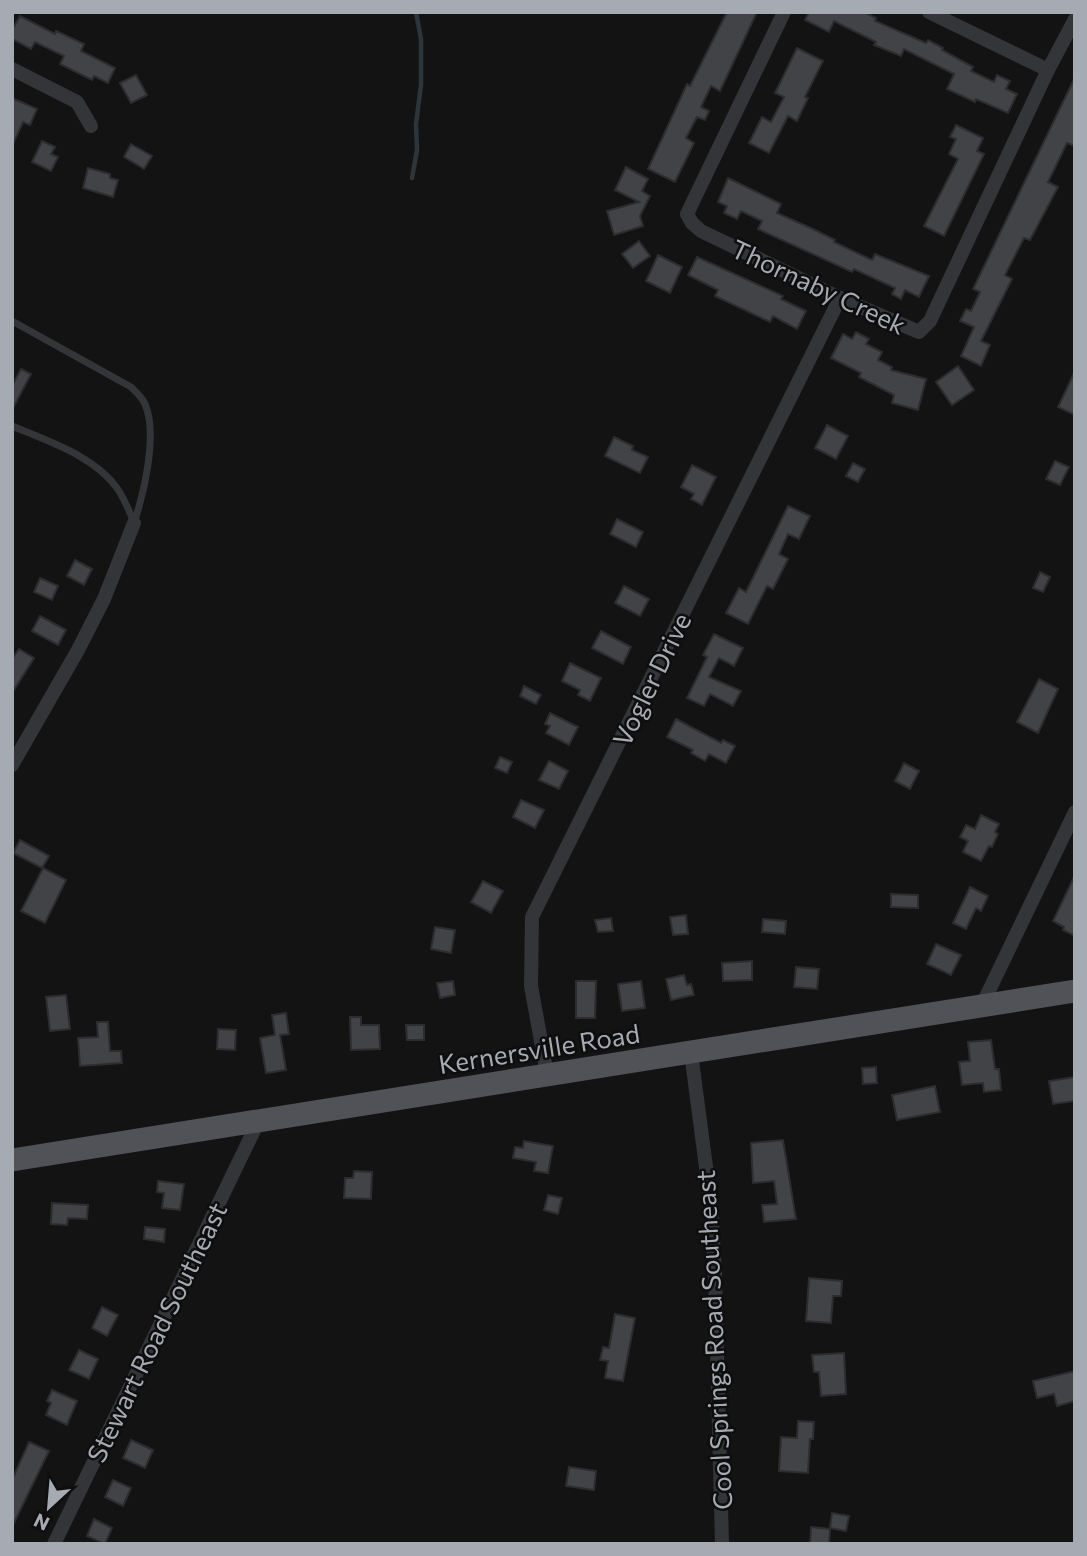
<svg xmlns="http://www.w3.org/2000/svg" width="1087" height="1556" font-family="Commissioner,sans-serif">
  <style>
    .lines { fill: none; stroke-linecap: round; stroke-linejoin: round }
    .stream { stroke: #2d353b; stroke-width: 4.5 }
    .building { fill: #424347; stroke: #2d2d30; stroke-width: 2 }
    .service { stroke: #343539; stroke-width: 7 }
    .minor { stroke: #343539; stroke-width: 14 }
    .primary { stroke: #505257; stroke-width: 23 }
    .labels { text-anchor: middle; dominant-baseline: central; stroke-width: 5; stroke-linejoin: round; paint-order: stroke }
    .street-label { font-size: 26px; fill: #a6aab3; stroke: #0e0e0f }
  </style>
  <rect width="100%" height="100%" fill="#131314"/>
  <g class="lines">
    <path class="stream" d="M412 178 417 150 416 124 421 85V39L416 12"/>
  </g>
  <g class="building">
    <path d="M727 12H757L720 91 711 86 701 107 709 111 705 120 697 117 686 138 694 143 675 182 648 169 687 84 690 86Z"/>
    <path d="M809 12H864L876 18 875 21 926 43 928 40 943 48 942 50 973 67 971 71 994 82 997 75 1010 81 1006 89 1017 94 1008 113 976 99 975 102 947 89 954 74 904 49 901 56 874 45 876 42 834 21 829 32 805 20Z"/>
    <path d="M20 16 55 34 56 31 84 44 81 51 115 68 108 83 94 76 92 80 60 64 64 56 35 42 31 49 12 39V30Z"/>
    <path d="M797 48 823 61 805 97 808 98 797 121 788 116 769 153 749 143 762 117 771 122 784 97 775 93Z"/>
    <path d="M136 75 147 95 131 103 120 83Z"/>
    <path d="M1075 77V146L1067 143 1048 182 1058 187 1030 240 1024 238 1005 275 1012 279 981 341 990 345 981 366 961 356 974 327 960 321 966 309 971 311 980 292 973 289Z"/>
    <path d="M12 98 37 109 30 125 23 122 12 146Z"/>
    <path d="M956 125 983 138 977 151 984 154 944 236 924 226 958 159 949 154 956 139 950 137Z"/>
    <path d="M42 141 55 147 51 154 58 157 51 171 32 162Z"/>
    <path d="M131 144 152 156 144 169 124 157Z"/>
    <path d="M626 167 648 179 642 191 650 196 640 216 643 226 614 235 607 211 639 202 615 190Z"/>
    <path d="M88 168 110 174V178L118 180 113 197 83 188Z"/>
    <path d="M728 178 781 204 777 213 815 230 835 240 834 242 872 260 875 254 929 276 919 297 905 290 901 299 892 294 895 288 854 269 852 272 758 229 762 221 741 211 737 219 724 213 727 206 718 202Z"/>
    <path d="M639 241 650 256 633 268 622 254Z"/>
    <path d="M658 255 682 267 670 293 646 281Z"/>
    <path d="M697 257 783 296 781 299 806 311 797 329 773 316 770 322 715 296 718 290 688 275Z"/>
    <path d="M856 332 869 339 866 344 882 352 878 360 892 367 891 370 926 379 918 410 892 403 894 395 859 377 861 373 831 358 843 334 852 339Z"/>
    <path d="M958 366 974 390 952 405 936 382Z"/>
    <path d="M21 369 31 374 12 410V386Z"/>
    <path d="M1075 371V415L1058 407Z"/>
    <path d="M827 425 848 436 836 459 815 448Z"/>
    <path d="M614 437 633 446 632 450 648 457 640 473 605 456Z"/>
    <path d="M1055 461 1069 467 1060 485 1046 479Z"/>
    <path d="M853 463 865 469 858 482 846 476Z"/>
    <path d="M692 465 716 477 702 505 691 499 694 494 681 487Z"/>
    <path d="M788 506 810 516 799 539 788 534 779 554 788 559 773 589 767 586 748 624 726 613 739 588 746 592Z"/>
    <path d="M617 519 643 532 636 547 610 534Z"/>
    <path d="M75 560 92 569 84 585 67 576Z"/>
    <path d="M1040 572 1050 577 1043 592 1033 588Z"/>
    <path d="M40 578 58 586 52 600 34 592Z"/>
    <path d="M624 586 649 599 640 616 615 603Z"/>
    <path d="M40 616 66 630 58 645 32 631Z"/>
    <path d="M601 631 631 647 623 664 592 648Z"/>
    <path d="M714 634 743 648 734 666 719 658 709 677 741 691 733 706 710 694 704 706 687 698 707 657 703 655Z"/>
    <path d="M19 649 34 658 12 693V659Z"/>
    <path d="M570 663 601 678 590 701 578 695 580 690 562 681Z"/>
    <path d="M1039 679 1058 689 1038 733 1017 722Z"/>
    <path d="M524 686 541 695 536 704 520 696Z"/>
    <path d="M550 713 578 727 569 745 546 733 550 726 545 724Z"/>
    <path d="M676 719 721 743 723 740 735 746 726 763 709 754 705 761 691 753 693 750 667 737Z"/>
    <path d="M500 757 512 762 507 773 495 768Z"/>
    <path d="M549 761 568 771 559 789 539 780Z"/>
    <path d="M904 763 919 771 910 789 895 781Z"/>
    <path d="M521 800 544 810 535 828 513 817Z"/>
    <path d="M981 815 999 824 995 832 998 834 992 847 989 846 981 861 963 852 968 841 960 837 966 825 975 829Z"/>
    <path d="M20 840 49 856 42 868 13 853Z"/>
    <path d="M43 868 66 880 45 923 21 911Z"/>
    <path d="M1075 875V936L1063 930 1064 927 1053 921Z"/>
    <path d="M483 881 503 891 491 913 471 902Z"/>
    <path d="M970 887 988 896 981 911 976 908 966 929 953 923Z"/>
    <path d="M891 894 918 895V908L891 907Z"/>
    <path d="M686 915 688 934 673 935 670 917Z"/>
    <path d="M611 918 613 931 598 932 595 920Z"/>
    <path d="M763 919 786 921 785 934 762 932Z"/>
    <path d="M435 927 455 930 451 953 431 949Z"/>
    <path d="M936 944 961 955 951 975 927 964Z"/>
    <path d="M752 961V980L723 981 722 963Z"/>
    <path d="M796 967 819 969 817 989 794 987Z"/>
    <path d="M684 975 687 985 691 984 694 995 671 1000 666 979Z"/>
    <path d="M453 981 455 995 440 998 437 983Z"/>
    <path d="M576 981H596L595 1018H576Z"/>
    <path d="M641 981 645 1008 622 1011 618 984Z"/>
    <path d="M66 995 70 1029 50 1031 46 997Z"/>
    <path d="M286 1013 289 1034 280 1035 286 1070 266 1073 260 1038 275 1035 272 1015Z"/>
    <path d="M350 1017H361V1025H379L380 1049 351 1050Z"/>
    <path d="M97 1022H108L110 1051H121L122 1063 80 1066 78 1038 98 1037Z"/>
    <path d="M406 1025H424V1040H407Z"/>
    <path d="M218 1029 236 1030 235 1050 217 1049Z"/>
    <path d="M991 1040 995 1069H999L1001 1090 984 1092 983 1083 962 1085 959 1062 970 1061 968 1042Z"/>
    <path d="M876 1067 877 1083 863 1084 862 1068Z"/>
    <path d="M1075 1077V1101L1053 1104 1049 1081Z"/>
    <path d="M935 1086 940 1112 897 1120 892 1095Z"/>
    <path d="M783 1140 796 1219 764 1222 762 1205 777 1204 774 1181 753 1183 751 1143Z"/>
    <path d="M524 1141 553 1146 548 1173 534 1171 536 1162 513 1158 515 1147 523 1148Z"/>
    <path d="M354 1171 372 1172 371 1199 344 1198 345 1178H353Z"/>
    <path d="M158 1181 184 1184 180 1210 162 1208 164 1193 157 1192Z"/>
    <path d="M548 1195 562 1198 558 1214 544 1210Z"/>
    <path d="M52 1203 88 1205 87 1219 68 1218 67 1225 51 1224Z"/>
    <path d="M145 1227 165 1229 164 1242 144 1239Z"/>
    <path d="M809 1278 842 1281 841 1296H833L831 1323 806 1321Z"/>
    <path d="M102 1307 118 1315 107 1336 92 1328Z"/>
    <path d="M615 1314 635 1318 623 1381 605 1378 608 1361 600 1360 603 1347 609 1348Z"/>
    <path d="M79 1350 98 1359 89 1379 69 1370Z"/>
    <path d="M844 1353 846 1394 821 1396 819 1372H814L812 1355Z"/>
    <path d="M1075 1371V1401L1057 1406 1054 1394 1037 1398 1033 1381Z"/>
    <path d="M52 1390 77 1401 67 1425 46 1415 51 1403 47 1401Z"/>
    <path d="M798 1421 814 1422 813 1439H810L808 1473 779 1471 781 1437 797 1438Z"/>
    <path d="M131 1440 153 1450 145 1468 123 1458Z"/>
    <path d="M29 1442 49 1451 12 1527V1480Z"/>
    <path d="M569 1467 596 1471 594 1490 566 1486Z"/>
    <path d="M113 1480 131 1488 123 1506 105 1497Z"/>
    <path d="M832 1513 849 1516 846 1531 830 1528Z"/>
    <path d="M94 1519 112 1528 105 1544 87 1536Z"/>
    <path d="M811 1527 830 1529 829 1544H810Z"/>
  </g>
  <g class="lines">
    <g class="service">
      <path d="M12 321 131 387C136 392 142 397 145 404 158 434 144 493 134 523"/>
      <path d="M12 426C47 441 93 455 117 488 124 498 129 511 134 522"/>
    </g>
    <g class="minor">
      <path d="M784 12 687 214 692 223 701 231 840 298 919 332 930 321 1048 70 1075 19"/>
      <path d="M929 12 1048 70"/>
      <path d="M12 69 77 102 91 126"/>
      <path d="M12 765 78 650 104 599 134 523"/>
      <path d="M982 1005 1075 812"/>
      <path d="M691 1053 711 1205 715 1273 722 1544"/>
      <path d="M547 1074 531 986 532 917 840 298"/>
      <path d="M54 1544 259 1120"/>
    </g>
    <path class="primary" d="M12 1160 1075 991"/>
  </g>
  <g class="labels">
    <g class="street-label">
      <text transform="translate(819 286) rotate(25)">Thornaby Creek</text>
      <text transform="translate(651 679) rotate(-64)">Vogler Drive</text>
      <text transform="translate(539 1048) rotate(-9)">Kernersville Road</text>
      <text transform="translate(156 1332) rotate(-64)">Stewart Road Southeast</text>
      <text transform="translate(713 1340) rotate(-93)">Cool Springs Road Southeast</text>
    </g>
  </g>
  <rect width="1087" height="1556" fill="none" stroke="#a6aab3" stroke-width="28"/>
  <g transform="translate(49 1507) rotate(206)" stroke="#0e0e0f" stroke-width="5" paint-order="stroke">
  <path d="M0-5L12 26L0 18L-12 26Z" fill="#a6aab3"/>
  <text y="-10" font-size="19" font-weight="bold" text-anchor="middle" fill="#a6aab3">N</text>
  </g>
</svg>
